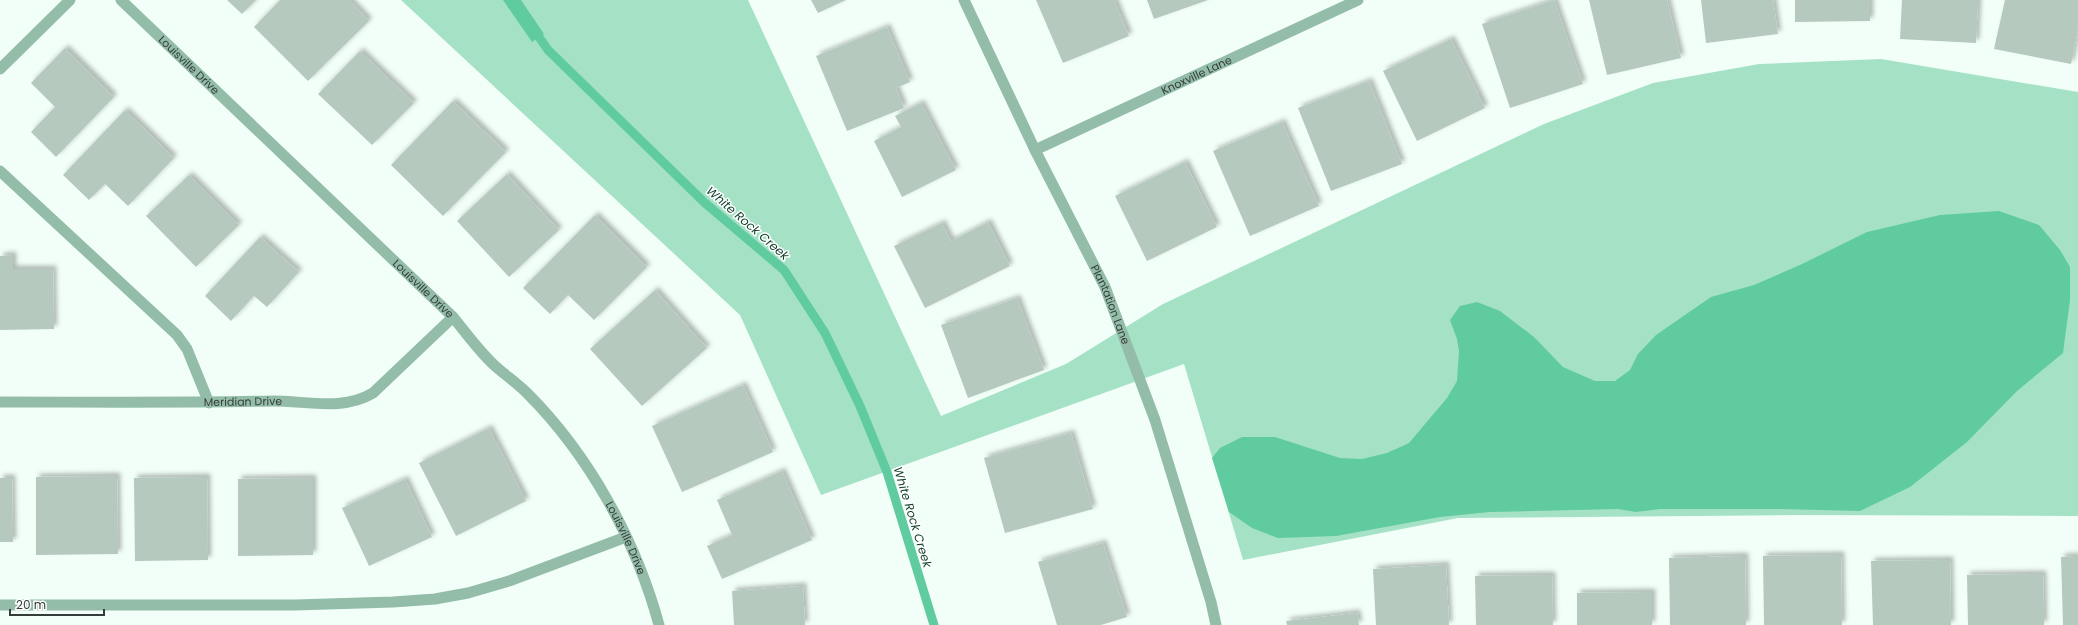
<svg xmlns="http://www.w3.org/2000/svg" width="2078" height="625" font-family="Poppins,sans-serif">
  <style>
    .green { fill: #a5e2c5 }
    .water { fill: #5fcb9e }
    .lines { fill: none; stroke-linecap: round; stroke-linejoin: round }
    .stream { stroke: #5fcb9e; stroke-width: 9 }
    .building { fill: #b5c9bf; filter: url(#shadow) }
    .service { stroke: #93bda9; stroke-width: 11 }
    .minor { stroke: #93bda9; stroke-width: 11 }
    .tertiary { stroke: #93bda9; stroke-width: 11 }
    .labels { text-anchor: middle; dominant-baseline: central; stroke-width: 3; stroke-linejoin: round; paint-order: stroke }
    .street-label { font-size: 11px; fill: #353d39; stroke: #fff }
    .water-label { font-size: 12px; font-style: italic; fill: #0f3e2c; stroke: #fff }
  </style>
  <defs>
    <filter id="shadow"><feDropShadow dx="3.5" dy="-3.5" stdDeviation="2" flood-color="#0004"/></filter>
  </defs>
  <rect width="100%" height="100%" fill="#f2fff8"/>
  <path class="green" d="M401 0H748L941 416 1066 364 1163 304 1544 124 1653 83 1759 64 1881 59 2078 92V516L1798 515 1458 518 1243 560 1184 364 821 495 740 315Z"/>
  <g class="water">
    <path d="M503 0H521L544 34 532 42Z"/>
    <path d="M1999 211 2039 225 2060 250 2070 267V300L2063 353 2017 391 1967 442 1910 487 1860 511 1780 509H1660L1636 512 1618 509 1490 512 1440 517 1336 536 1278 538 1252 528 1229 512 1212 458 1220 448 1242 437H1275L1340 458 1362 459 1387 453 1409 443 1447 398 1457 381 1459 351 1457 339 1450 320 1460 306 1477 302 1500 311 1534 337 1563 367 1595 381H1615L1630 370 1638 354 1656 335 1711 297 1754 285 1800 265 1867 232 1940 215Z"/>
  </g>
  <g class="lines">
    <path class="stream" d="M532 27 548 50 705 203 784 270 825 333 860 406 887 472 934 625"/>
  </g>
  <g class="building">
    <path d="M227 0H256L242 14Z"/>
    <path d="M280 0H349L369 21 308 81 254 27Z"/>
    <path d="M811 0H846L818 13Z"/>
    <path d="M1036 0H1114L1129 36 1063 63Z"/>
    <path d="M1147 0H1208L1154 19Z"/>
    <path d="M1554 0 1583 84 1510 108 1482 24Z"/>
    <path d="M1589 0H1667L1681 58 1607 75Z"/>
    <path d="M1701 0H1773L1778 34 1706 43Z"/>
    <path d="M1795 0H1870V21L1795 22Z"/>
    <path d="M1902 0H1978L1976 43 1900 39Z"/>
    <path d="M2005 0H2078V29L2071 64 1994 49Z"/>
    <path d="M887 27 910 82 896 88 904 108 847 131 816 56Z"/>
    <path d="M1451 39 1485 108 1417 141 1383 71Z"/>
    <path d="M65 48 114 97 56 157 31 132 55 107 31 83Z"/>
    <path d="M360 51 414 103 372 145 318 94Z"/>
    <path d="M1369 81 1402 164 1331 191 1298 108Z"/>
    <path d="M453 101 506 152 443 216 391 165Z"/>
    <path d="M921 103 956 170 902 197 874 141 901 127 895 116Z"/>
    <path d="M125 110 174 158 128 206 105 184 89 200 63 175Z"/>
    <path d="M1282 122 1319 206 1250 236 1213 151Z"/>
    <path d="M1185 162 1217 227 1147 261 1115 196Z"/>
    <path d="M507 174 559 230 509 277 457 221Z"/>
    <path d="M189 175 239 225 196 267 146 216Z"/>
    <path d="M595 215 647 267 594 320 568 295 550 314 523 288Z"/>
    <path d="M988 222 1010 266 925 308 894 246 942 223 951 241Z"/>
    <path d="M260 237 299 272 267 307 254 296 231 321 205 296Z"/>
    <path d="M13 255V269H53L54 329 0 330V256Z"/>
    <path d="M655 290 707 348 642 406 590 349Z"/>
    <path d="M1017 298 1044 370 968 398 941 325Z"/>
    <path d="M743 385 773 452 682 492 652 426Z"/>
    <path d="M489 428 526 501 456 536 419 463Z"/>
    <path d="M1071 433 1093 509 1005 533 984 458Z"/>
    <path d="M782 471 812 540 722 579 707 546 732 535 717 500Z"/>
    <path d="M117 476 118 554 36 555V477Z"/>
    <path d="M207 477 208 560 135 561 134 478Z"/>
    <path d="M0 478H12L13 542H0Z"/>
    <path d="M313 478V555L238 556V479Z"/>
    <path d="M405 479 432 537 369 566 342 508Z"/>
    <path d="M1103 543 1127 617 1101 625H1057L1038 562Z"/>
    <path d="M1841 555 1842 625H1764L1763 556Z"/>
    <path d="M1745 556 1746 625H1670L1669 558Z"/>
    <path d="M2078 556V625H2063L2061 557Z"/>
    <path d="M1950 560 1951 625H1873L1871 561Z"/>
    <path d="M1446 565 1449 625H1376L1373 569Z"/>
    <path d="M2043 574 2044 625H1968L1967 575Z"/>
    <path d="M1552 575 1553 625H1476L1475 576Z"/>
    <path d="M803 586 805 625H734L732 591Z"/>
    <path d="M1652 592V625H1577V593Z"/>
    <path d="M1357 613 1359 625H1287L1286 621Z"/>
  </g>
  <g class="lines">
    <g class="service">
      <path d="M0 69 70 0"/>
      <path d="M0 171 177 335 187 349 209 403"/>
      <path d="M0 605H295L393 602 435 599 468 593 509 581 626 537"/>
    </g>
    <g class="minor">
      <path id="s1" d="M121 0 453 317C466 333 479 351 494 365 505 375 517 383 527 393 589 455 636 540 659 625"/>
      <path id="s2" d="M1035 150 1358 0"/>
      <path id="s3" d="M0 402C91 402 182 403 273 401 307 401 343 411 373 393L453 317"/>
    </g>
    <path class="tertiary" id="s4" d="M964 0 1035 150 1105 287 1155 420 1211 602 1216 625"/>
  </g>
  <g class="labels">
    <g class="street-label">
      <text stroke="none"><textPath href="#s1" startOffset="94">Louisville Drive</textPath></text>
      <text stroke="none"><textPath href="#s2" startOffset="178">Knoxville Lane</textPath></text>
      <text stroke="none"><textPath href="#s1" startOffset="418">Louisville Drive</textPath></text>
      <text stroke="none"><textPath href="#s4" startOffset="338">Plantation Lane</textPath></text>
      <text stroke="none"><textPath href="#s3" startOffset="243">Meridian Drive</textPath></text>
      <text stroke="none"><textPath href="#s1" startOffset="742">Louisville Drive</textPath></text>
    </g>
    <g class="water-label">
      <text transform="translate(748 223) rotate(41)">White Rock Creek</text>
      <text transform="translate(913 517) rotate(73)">White Rock Creek</text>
    </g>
  </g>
  <path d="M10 609v6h94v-6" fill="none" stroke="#353d39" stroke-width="2"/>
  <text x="16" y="609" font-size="12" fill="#353d39" stroke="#ffffff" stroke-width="3" paint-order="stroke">20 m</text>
</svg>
